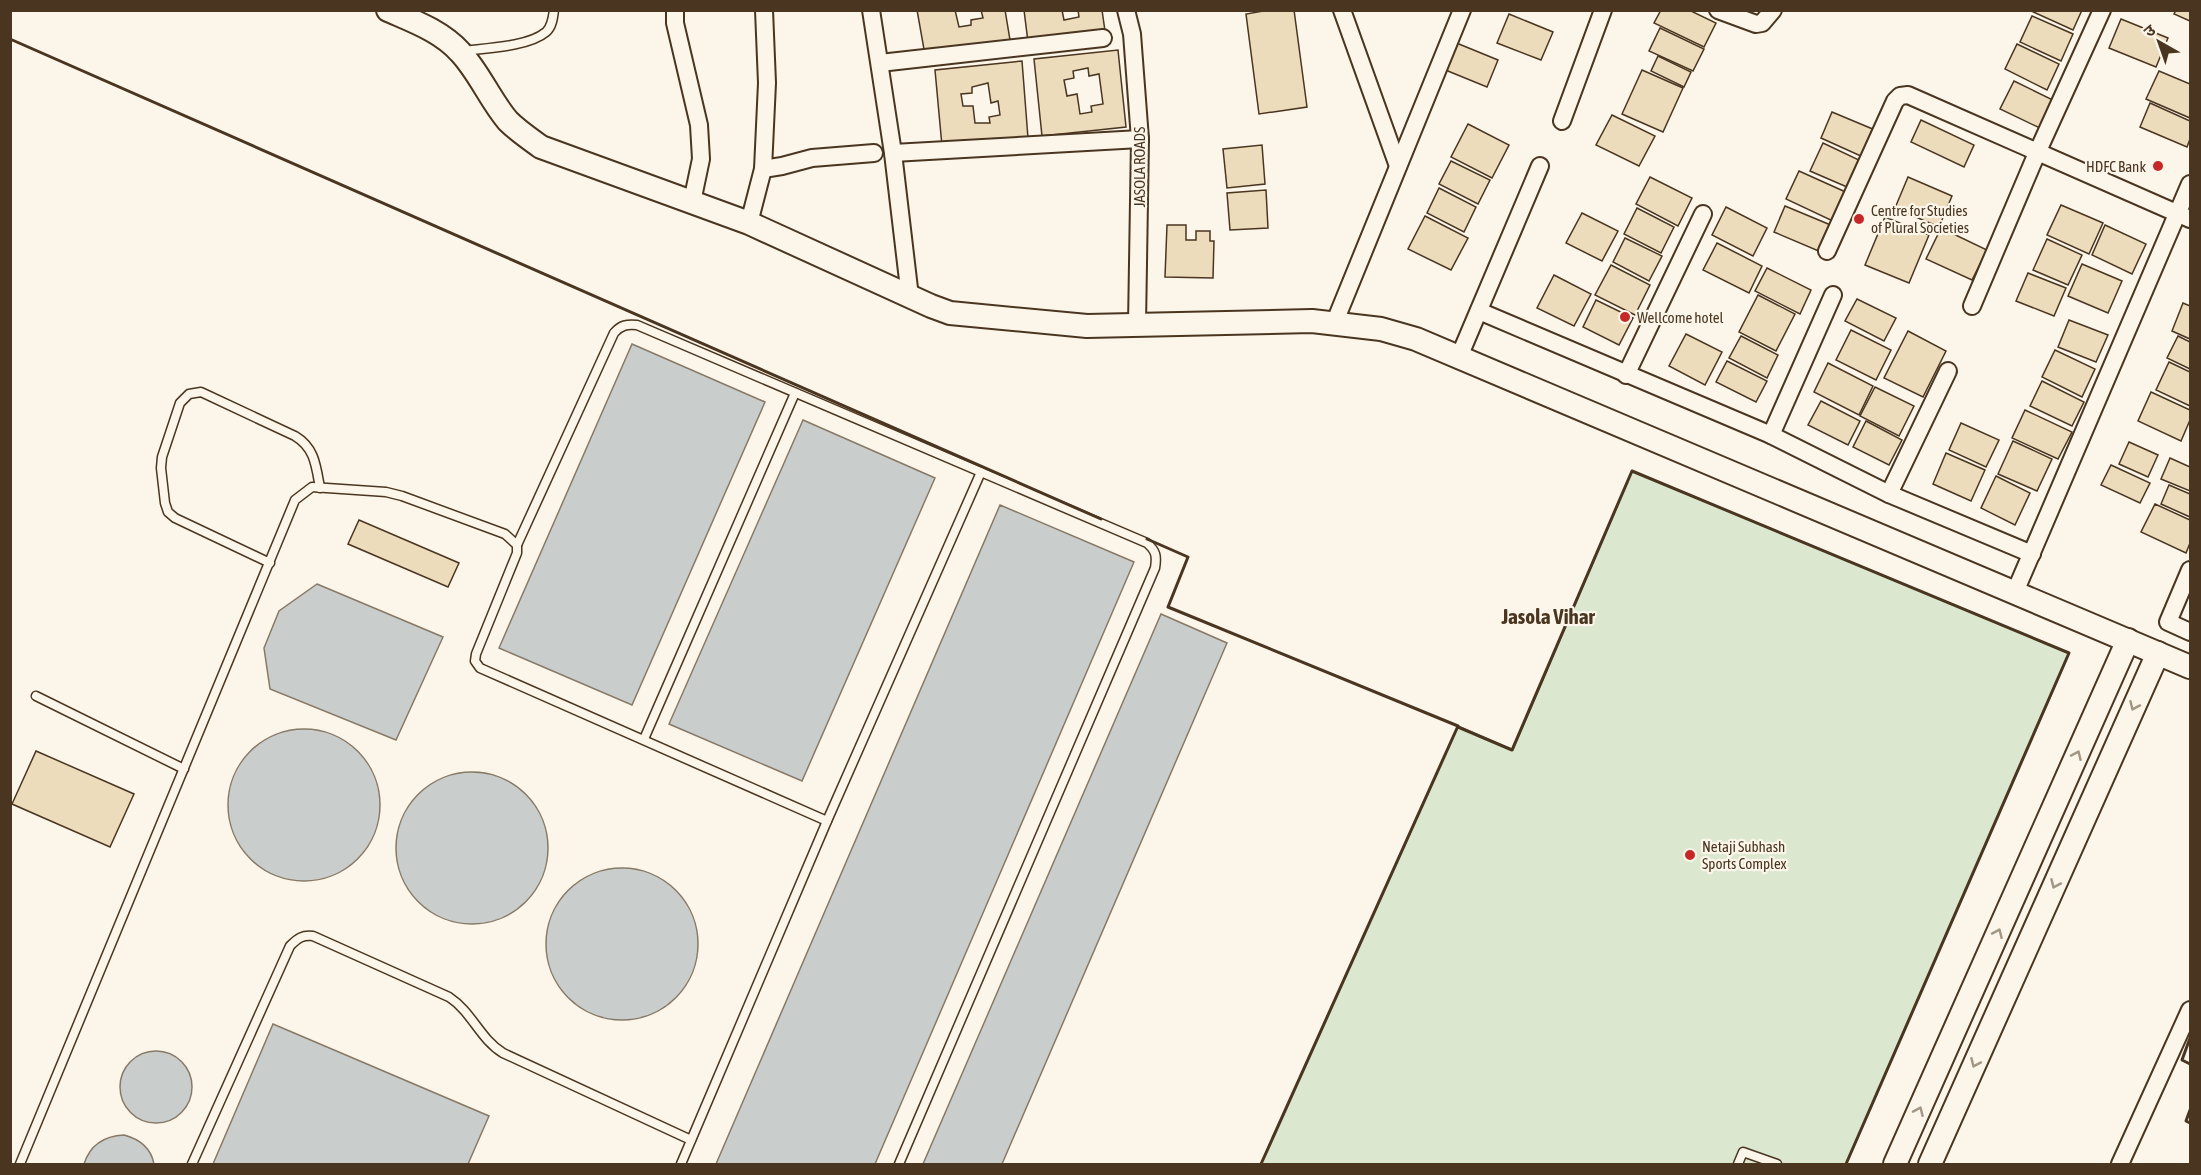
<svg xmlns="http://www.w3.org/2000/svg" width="2201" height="1175" font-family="'Asap Condensed','Noto Sans Devanagari',sans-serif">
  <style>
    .green { fill: #dce7d0; stroke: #887966; stroke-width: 1.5 }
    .water { fill: #c9cecd; stroke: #887966; stroke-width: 1.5 }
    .building { fill: #ecdcbc; stroke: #4a3520; stroke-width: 1.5; fill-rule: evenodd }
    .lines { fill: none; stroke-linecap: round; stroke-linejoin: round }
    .lane-casing { stroke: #4a3520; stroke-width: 11 }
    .street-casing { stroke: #4a3520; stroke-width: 20 }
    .secondary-casing { stroke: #4a3520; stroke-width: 26 }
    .lane { stroke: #fbf6e9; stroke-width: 8 }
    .street { stroke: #fbf6e9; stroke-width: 16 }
    .secondary { stroke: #fbf6e9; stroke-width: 22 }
    .wall { stroke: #4a3520; stroke-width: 3 }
    .oneway { stroke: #a29684 }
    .poi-dot { fill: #c62828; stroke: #fbf6e9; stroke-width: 2 }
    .labels { text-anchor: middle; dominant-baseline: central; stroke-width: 4.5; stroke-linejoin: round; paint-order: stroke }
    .poi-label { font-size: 15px; fill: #4a3520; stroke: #fbf6e9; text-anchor: start }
    .street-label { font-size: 15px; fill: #4a3520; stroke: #fbf6e9 }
    .district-label { font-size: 21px; font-weight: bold; fill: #4a3520; stroke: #fbf6e9 }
  </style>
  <rect width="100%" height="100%" fill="#fbf6e9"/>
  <path class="green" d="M1632 471 2069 653 1846 1164H1261L1458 726 1513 750Z"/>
  <g class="water">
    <path d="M632 344 765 402 632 705 499 648Z"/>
    <path d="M803 420 935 478 802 781 669 724Z"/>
    <path d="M1000 505 1134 562 875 1164H716Z"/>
    <path d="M317 584 443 637 396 740 270 689 264 648 279 611Z"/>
    <path d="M1161 614 1227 643 1002 1164H923Z"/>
    <circle cx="304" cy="805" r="76"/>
    <circle cx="472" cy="848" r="76"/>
    <circle cx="622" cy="944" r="76"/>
    <path d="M273 1024 489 1116 468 1164H213Z"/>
    <circle cx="156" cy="1087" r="36"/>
    <path d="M124 1135C139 1139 151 1148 154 1164H84C90 1145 104 1136 124 1135Z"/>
  </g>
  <g class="building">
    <path d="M917 10H955L959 27 971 25V20L983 18 981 10H1005L1010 40 925 55Z"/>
    <path d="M1024 10H1062L1064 20 1079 17 1078 10H1102L1105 31 1028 42Z"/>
    <path d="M1269 10H1294L1307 107 1259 114 1246 14Z"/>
    <path d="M1661 10H1689L1716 23 1704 47 1654 23Z"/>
    <path d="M2029 10H2082L2073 30Z"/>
    <path d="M2176 10H2190V21L2174 14Z"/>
    <path d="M1509 14 1553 32 1541 60 1497 43Z"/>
    <path d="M2032 16 2073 34 2061 61 2020 42Z"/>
    <path d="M2121 19 2168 38 2156 67 2109 48Z"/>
    <path d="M1660 28 1704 49 1693 71 1649 51Z"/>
    <path d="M1454 42 1498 60 1487 87 1443 69Z"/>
    <path d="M2017 44 2059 64 2047 90 2005 69Z"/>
    <path d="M1118 50 1126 127 1042 136 1034 59ZM1088 68 1089 76 1099 74 1103 104 1091 106 1092 112 1080 114 1077 94 1067 96 1064 80 1074 78 1073 71Z"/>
    <path d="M1658 56 1691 72 1684 87 1651 71Z"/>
    <path d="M1022 61 1028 138 942 146 935 70ZM988 83 991 103 998 101 1000 115 989 117 990 123H975L973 106H963L961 94 972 93V87Z"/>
    <path d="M1642 70 1683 88 1663 132 1622 114Z"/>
    <path d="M2159 71 2190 84V118L2146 99Z"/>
    <path d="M2014 81 2057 102 2044 130 2000 109Z"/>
    <path d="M2150 103 2190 121V139L2187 147 2140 127Z"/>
    <path d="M1832 112 1875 130 1863 157 1821 138Z"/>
    <path d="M1612 115 1655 136 1639 166 1596 145Z"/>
    <path d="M1921 120 1974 145 1964 167 1911 142Z"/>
    <path d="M1468 124 1509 145 1492 178 1451 157Z"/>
    <path d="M1823 143 1859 160 1847 187 1810 171Z"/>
    <path d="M1262 145 1265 184 1227 188 1223 149Z"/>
    <path d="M1451 161 1490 180 1478 204 1439 184Z"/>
    <path d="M1799 171 1850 194 1837 223 1786 199Z"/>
    <path d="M1650 177 1692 198 1678 226 1636 204Z"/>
    <path d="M1908 177 1952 196 1939 227 1895 208Z"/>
    <path d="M1439 188 1476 207 1464 232 1427 213Z"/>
    <path d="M1266 190 1268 228 1230 230 1227 193Z"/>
    <path d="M2061 205 2103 223 2089 254 2047 235Z"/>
    <path d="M1785 206 1833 226 1821 252 1774 232Z"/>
    <path d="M1726 207 1767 228 1753 256 1712 235Z"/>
    <path d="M1637 208 1674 227 1661 253 1624 234Z"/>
    <path d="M1582 213 1618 231 1602 261 1566 243Z"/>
    <path d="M1425 216 1468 238 1451 270 1408 249Z"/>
    <path d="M1885 217 1929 235 1909 283 1865 265Z"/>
    <path d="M1167 225H1186V240H1196V231H1210V241H1214L1213 278 1165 277Z"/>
    <path d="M2105 225 2146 244 2132 274 2092 255Z"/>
    <path d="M1941 228 1987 250 1972 280 1926 259Z"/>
    <path d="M1625 238 1662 256 1649 281 1613 262Z"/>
    <path d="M2047 239 2082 255 2068 285 2033 270Z"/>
    <path d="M1717 243 1762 266 1749 293 1703 270Z"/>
    <path d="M2082 264 2122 281 2108 313 2068 296Z"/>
    <path d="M1611 265 1650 285 1635 315 1595 295Z"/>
    <path d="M1767 268 1811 290 1800 314 1755 291Z"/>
    <path d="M2028 273 2066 288 2054 316 2016 301Z"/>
    <path d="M1554 275 1591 294 1574 326 1537 308Z"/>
    <path d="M1758 295 1795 314 1776 351 1739 332Z"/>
    <path d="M1857 299 1896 318 1884 341 1845 321Z"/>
    <path d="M1596 300 1633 318 1619 345 1583 327Z"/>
    <path d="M2183 303 2190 306V339L2172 331Z"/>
    <path d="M2069 320 2108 335 2096 362 2058 347Z"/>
    <path d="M1851 330 1891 350 1876 380 1836 360Z"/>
    <path d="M1908 331 1946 351 1923 397 1884 378Z"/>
    <path d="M1686 334 1722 352 1705 385 1669 366Z"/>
    <path d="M1741 336 1778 355 1767 378 1729 358Z"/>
    <path d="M2178 336 2190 342V369L2167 358Z"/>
    <path d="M2055 350 2095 369 2082 397 2042 377Z"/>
    <path d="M1727 361 1767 381 1756 402 1716 382Z"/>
    <path d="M2169 362 2190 372V406L2156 390Z"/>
    <path d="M1828 363 1873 386 1859 415 1814 392Z"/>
    <path d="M2042 381 2084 402 2072 426 2030 406Z"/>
    <path d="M1875 387 1914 406 1899 436 1860 416Z"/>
    <path d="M2151 392 2190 410V420L2181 441 2138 421Z"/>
    <path d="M1821 401 1860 421 1848 445 1808 425Z"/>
    <path d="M2025 410 2072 432 2058 459 2012 438Z"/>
    <path d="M1866 421 1902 440 1889 465 1853 447Z"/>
    <path d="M1961 423 1999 440 1986 467 1949 450Z"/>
    <path d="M2013 441 2052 459 2037 491 1998 474Z"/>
    <path d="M2129 442 2158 455 2148 477 2119 464Z"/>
    <path d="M1946 453 1985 470 1971 501 1933 484Z"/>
    <path d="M2170 458 2190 467V491L2161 479Z"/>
    <path d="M2111 465 2150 483 2140 503 2101 485Z"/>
    <path d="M1996 476 2030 493 2015 525 1981 508Z"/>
    <path d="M2169 485 2190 494V517L2161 504Z"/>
    <path d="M2155 504 2190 520V543L2186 553 2141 532Z"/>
    <path d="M359 520 459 563 448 587 348 544Z"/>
    <path d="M36 751 134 794 110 847 12 804Z"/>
  </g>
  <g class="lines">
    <g class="lane-casing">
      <g id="lane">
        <path d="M462 51C486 48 528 47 546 32 552 27 553 18 554 10"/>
        <path d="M517 545 614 333C621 325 627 324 637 325L1147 543C1156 551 1157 556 1155 568L899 1164"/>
        <path d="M270 563 175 518 168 512 165 503 161 468 162 457 180 403 189 394 201 392 295 436C315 448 316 466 320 488"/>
        <path d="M36 696 184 769"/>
        <path d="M644 739 795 393"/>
        <path d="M20 1164 295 500 312 487 386 492 402 496 505 534 517 545V553L476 654 475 661 480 668 827 821"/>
        <path d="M192 1164 290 946C298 938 302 935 313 936L449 997C472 1012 480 1039 503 1053L691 1140"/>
        <path d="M681 1164 827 821 981 472"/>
        <path d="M1738 1164 1743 1152 1777 1164"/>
      </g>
    </g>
    <g class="street-casing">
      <g id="street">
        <path d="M675 10V23L699 125 701 159 692 202"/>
        <path d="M871 10 893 153 910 297"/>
        <path d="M1126 10 1132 34 1140 139 1137 325"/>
        <path d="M1342 10 1398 166"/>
        <path d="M1718 10 1756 24 1762 23 1773 10"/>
        <path d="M880 63 1103 38"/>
        <path d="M1562 121 1603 10"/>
        <path d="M893 153 1140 139"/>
        <path d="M763 169 782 166 812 158 874 153"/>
        <path d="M749 223 763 169 767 83 764 10"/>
        <path d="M1827 251 1895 101 1900 96 1908 95 2190 219"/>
        <path d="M1972 306 2037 153 2102 10"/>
        <path d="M1479 311 1771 435 1889 494 2032 554"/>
        <path d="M1334 324 1462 10"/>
        <path d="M1459 357 1540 166"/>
        <path d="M1626 375 1703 214"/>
        <path d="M1771 435 1833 295"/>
        <path d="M1889 494 1948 371"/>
        <path d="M2190 570 2168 622 2190 632"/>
        <path d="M2015 592 2190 184"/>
        <path d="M2120 1164 2190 1010"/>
      </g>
    </g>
    <g class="secondary-casing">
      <g id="secondary">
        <path d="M388 10C413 21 441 31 460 52 479 72 490 100 508 121 518 131 530 139 541 147L749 223 931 306 950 313 1087 326 1312 321 1381 329 1416 339 2190 667"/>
        <path d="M1895 1164 2128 640"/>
        <path d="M1930 1164 2158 653"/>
      </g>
    </g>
    <use href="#lane" class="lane"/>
    <use href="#street" class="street"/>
    <use href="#secondary" class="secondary"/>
    <g class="wall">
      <path d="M10 39 1101 519"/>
      <path d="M1147 539 1188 557 1168 607 1458 726 1261 1164"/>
      <path d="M1458 727 1512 750 1632 471 2069 653 1846 1164"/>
      <path d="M2190 1038 2182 1060 2190 1064"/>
      <path d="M2190 1110 2186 1121 2190 1123"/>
    </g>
  </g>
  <defs><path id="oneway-chevron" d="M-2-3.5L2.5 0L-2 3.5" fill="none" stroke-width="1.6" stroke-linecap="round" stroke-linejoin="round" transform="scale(1.5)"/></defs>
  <g class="oneway">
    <use href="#oneway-chevron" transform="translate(2134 706) rotate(114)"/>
    <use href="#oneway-chevron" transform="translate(2077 755) rotate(-66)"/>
    <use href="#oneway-chevron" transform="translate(2055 884) rotate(114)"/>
    <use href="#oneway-chevron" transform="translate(1998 933) rotate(-66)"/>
    <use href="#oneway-chevron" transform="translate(1975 1063) rotate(114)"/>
    <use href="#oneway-chevron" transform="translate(1919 1111) rotate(-66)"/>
  </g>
  <g class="poi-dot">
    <circle cx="2158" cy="166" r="6"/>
    <circle cx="1859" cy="219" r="6"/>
    <circle cx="1625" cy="317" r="6"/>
    <circle cx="1690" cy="855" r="6"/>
  </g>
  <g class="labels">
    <g class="poi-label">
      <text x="2146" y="166" text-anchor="end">HDFC Bank</text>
      <text x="1871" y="210">Centre for Studies<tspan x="1871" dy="17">of Plural Societies</tspan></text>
      <text x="1637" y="317">Wellcome hotel</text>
      <text x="1702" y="846">Netaji Subhash<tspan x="1702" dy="17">Sports Complex</tspan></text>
    </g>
    <g class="street-label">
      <text transform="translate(1139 167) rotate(-90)">JASOLA ROADS</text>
    </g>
    <g class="district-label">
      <text x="1548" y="616">Jasola Vihar</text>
    </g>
  </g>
  <rect width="2201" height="1175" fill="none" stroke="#4a3520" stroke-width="24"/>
  <g transform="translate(2159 42) rotate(320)" stroke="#fbf6e9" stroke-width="4.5" paint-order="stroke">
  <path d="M0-4.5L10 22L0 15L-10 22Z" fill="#4a3520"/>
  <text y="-9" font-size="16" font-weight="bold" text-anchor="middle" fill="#4a3520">उ</text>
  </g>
</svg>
